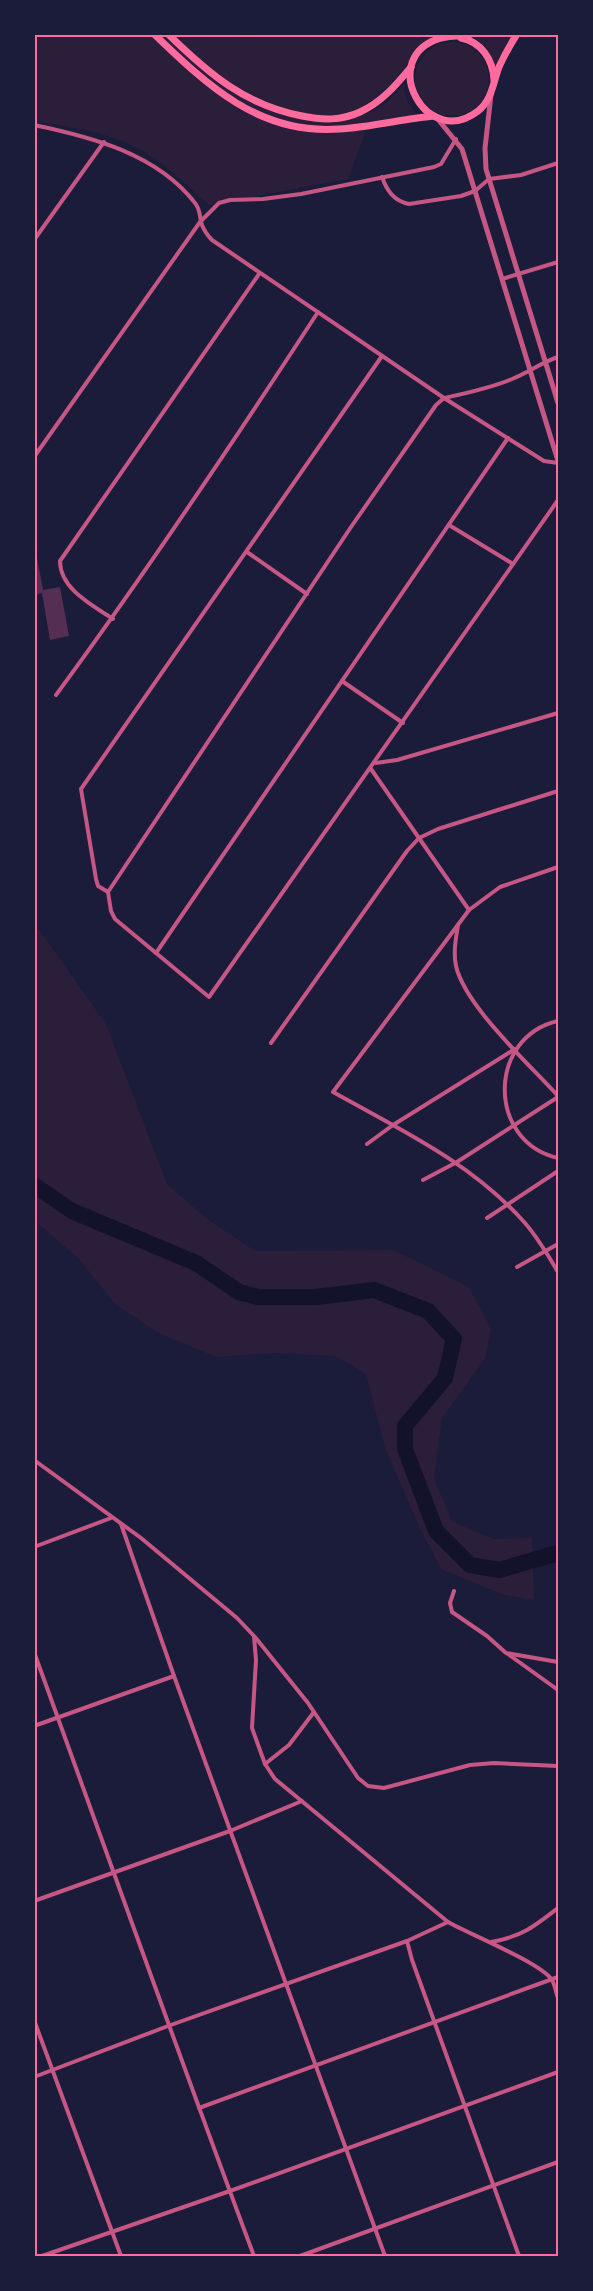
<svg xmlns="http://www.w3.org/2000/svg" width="593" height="2291" font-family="Georgia,serif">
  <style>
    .green { fill: #2a1e3b }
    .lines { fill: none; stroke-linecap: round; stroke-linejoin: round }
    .river { stroke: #12122b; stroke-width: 16 }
    .building { fill: #542f53 }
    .minor { stroke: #c65784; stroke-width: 4 }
    .tertiary { stroke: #c65784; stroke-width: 5 }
    .primary { stroke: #ff6b9d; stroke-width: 7 }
    .neatline { fill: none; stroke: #ff6b9d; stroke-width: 2 }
  </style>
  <rect width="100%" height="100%" fill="#1b1b3a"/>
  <g class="green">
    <path d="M223 34C241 40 262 37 280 34L439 35 420 45 408 65 386 89 371 102 368 113 385 104 403 85 407 101 417 115 367 122 364 136 348 179 209 205C187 186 166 164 141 150 110 133 70 126 35 122V35Z"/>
    <path d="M489 35H513L496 66 485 48 474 38Z"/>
    <circle cx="452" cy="79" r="37"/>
    <path d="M35 924 106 1024 167 1184 207 1219 255 1251 393 1250 468 1286 491 1328 485 1359 442 1418 434 1478 452 1521 493 1539 532 1538 534 1600 504 1595 441 1569 418 1524 385 1448 366 1374 335 1356 274 1353 216 1357 158 1333 115 1304 79 1259 35 1221Z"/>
  </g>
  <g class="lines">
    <path class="river" d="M34 1185 72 1211 196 1263 239 1292 258 1297H316L374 1290 428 1311 454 1339 445 1378 405 1426V1449L436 1531 470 1565 499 1570 558 1553"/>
  </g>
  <path class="building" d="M34 552H36L43 590 60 587 69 636 50 640 42 593 34 595Z"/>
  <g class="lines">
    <g class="minor">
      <path d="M34 125C92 137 157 154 195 203 201 210 199 217 202 225 204 230 208 236 212 240L444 398 544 461 558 463"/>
      <path d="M382 177C387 191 394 201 409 204L461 196 475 191 489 179 521 175 558 163"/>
      <path d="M34 240 104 142"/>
      <path d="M502 279 558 262"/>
      <path d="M34 457 200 222 219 203 230 200 263 199 301 194 434 167 441 164 456 139"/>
      <path d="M449 525 513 564"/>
      <path d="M247 552 307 594"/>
      <path d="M113 619C92 605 60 589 60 561L259 274"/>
      <path d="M342 681 403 723"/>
      <path d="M56 695C148 570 234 441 318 312"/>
      <path d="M376 763 397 760 558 713"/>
      <path d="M371 769 469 910"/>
      <path d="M558 867 500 887 469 910 333 1092C401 1130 472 1163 525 1223 538 1238 548 1255 558 1272"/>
      <path d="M108 892 111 911 115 919 209 997 558 500"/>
      <path d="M108 892 351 527 436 405 444 398C467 393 491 388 512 379 528 373 542 362 558 357"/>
      <path d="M108 892 98 886 96 879 81 789 382 356"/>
      <path d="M458 925C456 938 453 952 456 966 465 1006 530 1065 558 1096"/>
      <path d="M156 953 508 438"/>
      <path d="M558 1021C487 1037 487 1142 558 1158"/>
      <path d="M271 1043 407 851 419 838 438 829 558 791"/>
      <path d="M367 1144 393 1125 515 1049"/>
      <path d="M423 1180 457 1162 558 1097"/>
      <path d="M487 1218 558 1171"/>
      <path d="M517 1267 558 1244"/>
      <path d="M34 1460 141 1538 237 1618 254 1636 256 1660 252 1728 265 1764 275 1779 448 1922C469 1934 541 1963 552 1980 555 1985 556 1993 558 1998"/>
      <path d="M121 1524 174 1676 385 2256"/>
      <path d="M34 1547 111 1518"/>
      <path d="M454 1591 450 1603 452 1612 487 1636 506 1653 558 1662"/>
      <path d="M255 1637 308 1703 358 1778 368 1786 384 1788 470 1765 494 1763 558 1766"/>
      <path d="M34 1652C107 1853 179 2056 254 2256"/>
      <path d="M508 1654 558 1690"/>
      <path d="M34 1726 174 1676"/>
      <path d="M265 1764 289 1745 314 1712"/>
      <path d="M34 1901 230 1831 302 1801"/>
      <path d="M407 1941 412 1960 519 2256"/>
      <path d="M491 1942C521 1937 535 1926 558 1908"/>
      <path d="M34 2020 121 2256"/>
      <path d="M34 2077 168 2026 407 1941 448 1922"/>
      <path d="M199 2108 558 1977"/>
      <path d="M42 2256 230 2191 558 2072"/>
      <path d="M300 2256 558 2162"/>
    </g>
    <g class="tertiary">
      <path d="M491 95 485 148 486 169 558 403"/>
      <path d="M437 118 462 149 558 461"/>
    </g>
    <g class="primary">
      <path d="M154 34C207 85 259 135 339 129 371 127 402 119 434 116"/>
      <path d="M168 34C209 74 245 105 302 116 322 120 341 121 360 112 382 102 396 85 411 67"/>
      <path d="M471 34C460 37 446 35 435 40 379 63 428 150 478 111 492 100 493 83 499 67 504 56 510 45 517 34"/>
      <path d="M461 38C481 42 493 59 494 80"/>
    </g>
  </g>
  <rect width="593" height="2291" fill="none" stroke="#1b1b3a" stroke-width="72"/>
  <rect x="36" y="36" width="521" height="2219" class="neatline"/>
</svg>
